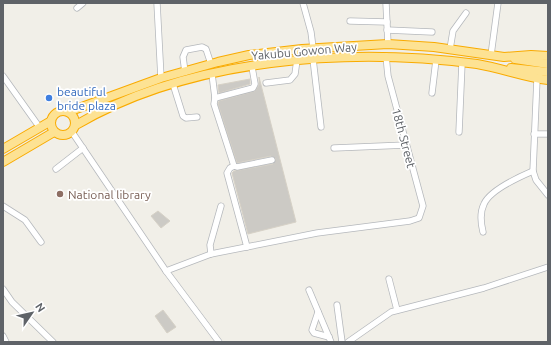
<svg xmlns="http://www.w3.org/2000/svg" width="551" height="345" font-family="Ubuntu,sans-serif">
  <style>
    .building { fill: #cccac5; stroke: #d6d1c6 }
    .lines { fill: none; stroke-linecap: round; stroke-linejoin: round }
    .minor-casing { stroke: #b5b8bc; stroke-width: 7 }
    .highway-casing { stroke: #f9ab00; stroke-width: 10 }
    .minor { stroke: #fff; stroke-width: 5.5 }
    .highway { stroke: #fde293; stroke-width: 8 }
    .shop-dot { fill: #3f7fe0; stroke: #fff; stroke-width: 1.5 }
    .education-dot { fill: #8d6e63; stroke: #fff; stroke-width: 1.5 }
    .labels { text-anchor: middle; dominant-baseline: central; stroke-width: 3.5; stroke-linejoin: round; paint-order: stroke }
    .street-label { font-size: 12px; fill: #5f6368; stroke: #fff }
    .shop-label { font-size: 12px; fill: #366cbe; stroke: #fff; text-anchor: start }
    .education-label { font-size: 12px; fill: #785e54; stroke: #fff; text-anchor: start }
  </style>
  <rect width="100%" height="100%" fill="#f1efe8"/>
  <g class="building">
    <path d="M259 77 296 222 248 234 232 173 234 171 273 164 276 159 271 156 237 163 218 104 219 101 255 91 259 85Z"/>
    <path d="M250 79V84L219 93 218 85Z"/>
    <path d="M158 211 170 221 161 228 151 216Z"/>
    <path d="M163 310 176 327 167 333 155 316Z"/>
  </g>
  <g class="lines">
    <g class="minor-casing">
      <g id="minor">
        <path d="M157 3 161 78"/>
        <path d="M303 3 311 32 313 48"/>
        <path d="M386 3 388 44"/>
        <path d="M77 8 83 3"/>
        <path d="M350 21 387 22"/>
        <path d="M387 30 432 32"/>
        <path d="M450 49 453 31 466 13"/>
        <path d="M491 55 498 3"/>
        <path d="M313 59 321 127"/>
        <path d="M185 72 183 57 186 50 202 47 206 49 211 64"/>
        <path d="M212 74 215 98 214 104 234 166 237 167 272 160"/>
        <path d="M3 76 40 128"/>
        <path d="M537 79 533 171 536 180 548 195"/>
        <path d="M266 83 290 80 295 74 297 60"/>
        <path d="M173 84 183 116 186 118 197 117"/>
        <path d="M432 93 436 60"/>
        <path d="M215 98 253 88 255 84 252 67"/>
        <path d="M72 132 166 271 219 342"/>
        <path d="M459 132 462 63"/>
        <path d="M534 134H548"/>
        <path d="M334 148 406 145"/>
        <path d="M234 166 230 168 227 173 247 247"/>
        <path d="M56 169 83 148"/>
        <path d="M3 206 25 220 41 242"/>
        <path d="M483 232C481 224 480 212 484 204 490 190 519 177 533 171"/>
        <path d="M211 254 210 245 221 206"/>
        <path d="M166 271 211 254 317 233 410 221 419 218 423 206 388 76 386 56"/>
        <path d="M389 279 397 310"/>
        <path d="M3 289 12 302 53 342"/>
        <path d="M309 290 331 342"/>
        <path d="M337 305 342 342"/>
        <path d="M318 312 312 330 314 333 329 337"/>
        <path d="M3 336 6 342"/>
        <path d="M348 342 391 312 484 288 548 267"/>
      </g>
    </g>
    <g class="highway-casing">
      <g id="highway">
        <path d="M515 59 548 64"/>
        <path d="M511 68 548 72"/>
        <circle cx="63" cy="123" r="12"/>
        <path d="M68 112 161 78 218 62 249 55 302 49 388 44 434 47 504 57 531 55 548 56"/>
        <path d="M76 125C190 58 348 47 477 64 501 68 524 77 548 80"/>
        <path d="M3 149 51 121"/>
        <path d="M3 162 54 132"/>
      </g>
    </g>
    <use href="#minor" class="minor"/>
    <use href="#highway" class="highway"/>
  </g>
  <circle class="shop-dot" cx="49" cy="98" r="4"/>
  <circle class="education-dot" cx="60" cy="194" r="4"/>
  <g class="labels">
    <g class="street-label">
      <text transform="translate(304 51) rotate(-5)">Yakubu Gowon Way</text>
      <text transform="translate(404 138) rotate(75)">18th Street</text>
    </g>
    <g class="shop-label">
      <text x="57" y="91">beautiful<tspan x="57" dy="14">bride plaza</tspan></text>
    </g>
    <g class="education-label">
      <text x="68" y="194">National library</text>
    </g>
  </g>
  <rect width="551" height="345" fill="none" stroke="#5f6368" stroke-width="8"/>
  <g transform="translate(32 313) rotate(56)" stroke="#ffffff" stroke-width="3" paint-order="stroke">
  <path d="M0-3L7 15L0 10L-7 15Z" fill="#5f6368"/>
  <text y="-6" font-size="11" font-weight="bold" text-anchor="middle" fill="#5f6368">N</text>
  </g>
</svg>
